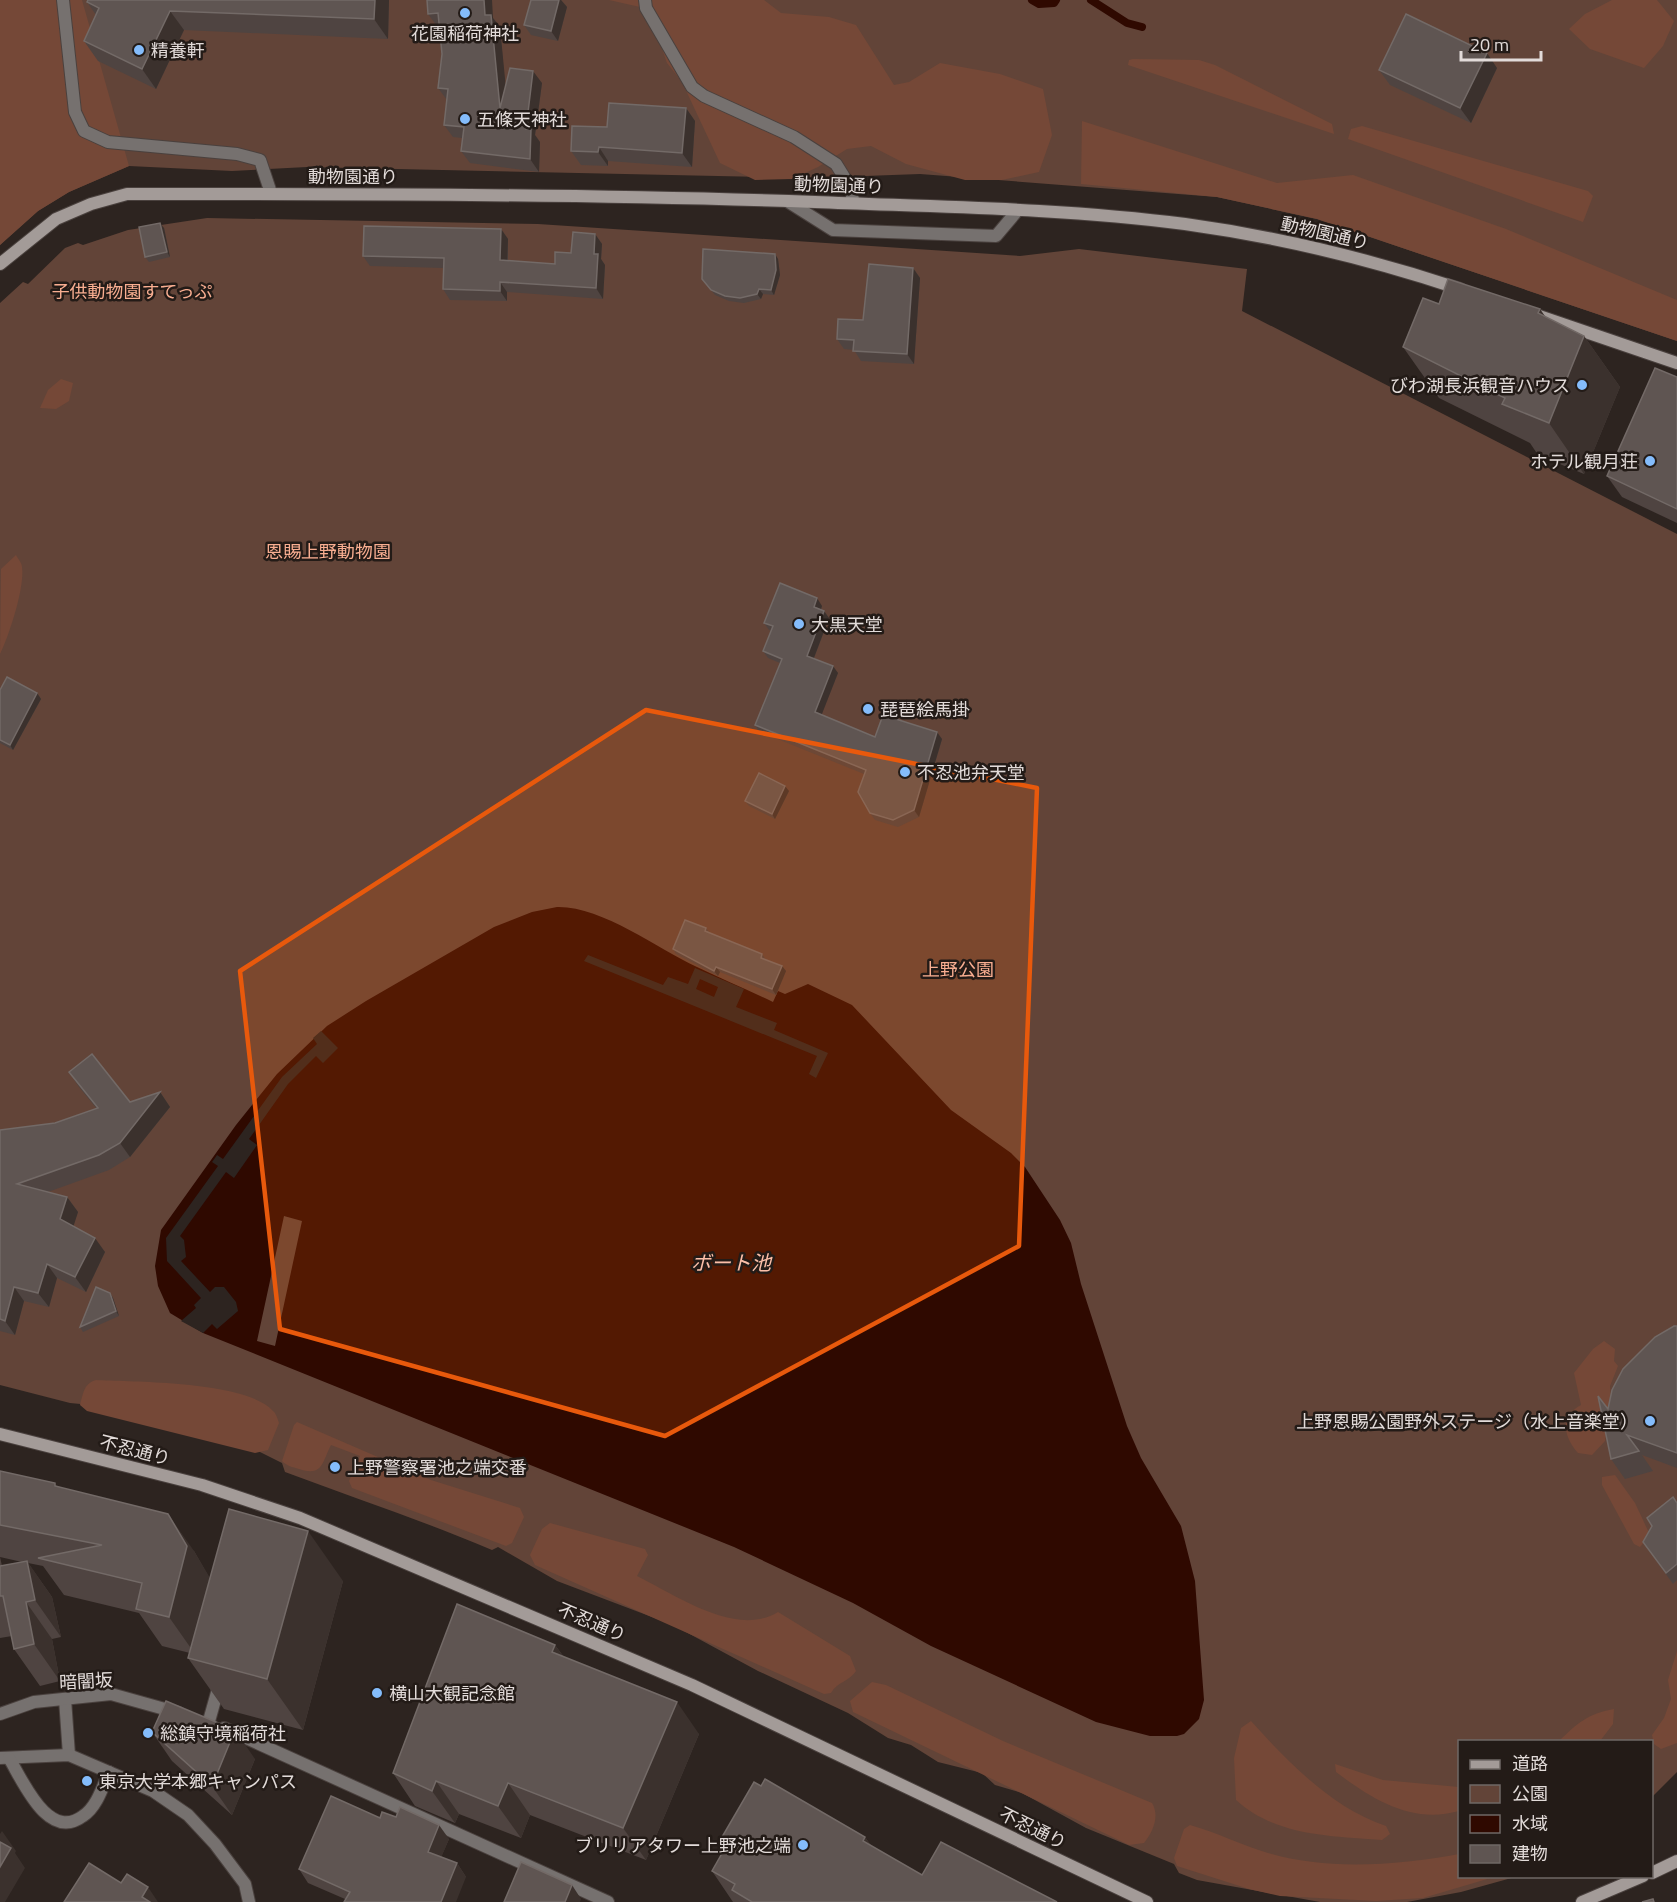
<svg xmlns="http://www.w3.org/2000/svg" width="1677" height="1902" font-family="'Titillium Web','Noto Sans JP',sans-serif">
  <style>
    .green { fill: #624438 }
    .forest { fill: #754837 }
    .water { fill: #2f0900; fill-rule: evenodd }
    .pier { fill: #2d2420; fill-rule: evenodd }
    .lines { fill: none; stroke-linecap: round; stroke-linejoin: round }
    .stream { stroke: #2f0900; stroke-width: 8 }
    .lane-casing { stroke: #4a413e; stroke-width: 14 }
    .street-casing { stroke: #4a413e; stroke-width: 14 }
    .secondary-casing { stroke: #4a413e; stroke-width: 14 }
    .lane { stroke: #76716f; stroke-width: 12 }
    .street { stroke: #76716f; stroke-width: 12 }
    .secondary { stroke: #a39b98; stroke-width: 12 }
    .wall { fill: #4f4441; fill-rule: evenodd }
    .shaded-wall { fill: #3b312d }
    .building { fill: #5f5552; stroke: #736a67; stroke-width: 1.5 }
    .marked { fill: #e8590c; fill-opacity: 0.2; stroke: #e8590c; stroke-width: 4.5; stroke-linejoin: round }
    .poi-dot { fill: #84bcfb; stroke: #231b17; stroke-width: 2 }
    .labels { text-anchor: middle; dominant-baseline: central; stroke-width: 5; stroke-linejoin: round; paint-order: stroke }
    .poi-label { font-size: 18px; fill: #e2dbd9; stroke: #231b17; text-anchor: start }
    .street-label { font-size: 18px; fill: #e2dbd9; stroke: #231b17 }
    .park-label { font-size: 18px; fill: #f9ae91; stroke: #231b17 }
    .water-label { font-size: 20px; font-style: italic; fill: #fcbfa8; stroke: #231b17 }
  </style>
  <rect width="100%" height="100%" fill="#2d2420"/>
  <g class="green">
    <path d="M0 0H1677V341L1317 219 1217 197 920 174 810 178 307 167 232 171 129 166 69 192 38 211 0 245Z"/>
    <path d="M207 218 538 224 1020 256 1079 249 1247 269 1242 311 1677 534V1772L1652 1797V1742H1460V1876L1515 1877 1461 1892 1407 1902H1320L1197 1880 1179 1873 1174 1864 1086 1828 1022 1793 995 1785 982 1773 938 1762 911 1745 888 1738 848 1713 758 1671 673 1625 557 1581 498 1547 492 1550C424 1521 354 1498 285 1472L282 1463 254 1449 91 1405 70 1403 0 1385V303L23 282 28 284 65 248 78 243 83 245 128 230Z"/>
  </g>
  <g class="forest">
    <path d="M0 0H82L129 166 69 192 38 211 0 245Z"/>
    <path d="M609 0H764L781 13 829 17 856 25 894 85 909 82 940 63 1000 74 1043 89 1052 135 1039 172 1002 180H965L906 164 871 146 847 149 818 167 792 179 755 180 720 163 682 82 667 63 655 29 640 7Z"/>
    <path d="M1612 0H1657L1674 21 1663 46 1644 68 1590 49 1569 29 1585 14Z"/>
    <path d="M1133 59 1199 60 1215 65 1332 124 1334 134 1128 65 1129 60Z"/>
    <path d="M1082 121 1277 183 1353 175 1506 229 1677 300V341L1317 219 1217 197 1081 184Z"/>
    <path d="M1362 126 1588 191 1593 196 1583 222 1348 139 1351 129Z"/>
    <path d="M61 379 73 383 69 401 56 409 40 408 48 390Z"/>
    <path d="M16 555C18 559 22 563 22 567 25 587 9 636 0 654L1 569Z"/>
    <path d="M1604 1341 1615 1349 1614 1361 1618 1366 1610 1386 1611 1401 1605 1441 1592 1455 1578 1453C1564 1437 1559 1417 1581 1405L1574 1373 1593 1349Z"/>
    <path d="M96 1380C134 1382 247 1381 273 1411 276 1413 278 1420 279 1423L268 1450 255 1453 87 1411 80 1405C83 1394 84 1383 96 1380Z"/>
    <path d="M297 1422 431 1480 520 1508 524 1517 512 1543 506 1546 352 1488 349 1481 360 1456 331 1445C322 1462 323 1477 299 1469 292 1467 287 1466 282 1461L294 1425Z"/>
    <path d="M1615 1475 1635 1503 1650 1535 1640 1547 1634 1544 1602 1485V1477Z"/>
    <path d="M550 1523 645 1549 648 1555 637 1576C676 1595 736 1638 778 1612L850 1656 856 1671C850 1681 837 1682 831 1693L824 1694 535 1565 530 1555 542 1529Z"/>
    <path d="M1677 1651V1743L1661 1749 1654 1744 1652 1735 1664 1718 1671 1699 1668 1680Z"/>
    <path d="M872 1682 886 1685 1003 1741 1152 1803C1160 1816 1153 1832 1144 1843L1129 1845 853 1712 850 1701Z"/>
    <path d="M1614 1709 1613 1724 1600 1741H1559C1578 1723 1587 1714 1614 1709Z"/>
    <path d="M1251 1721C1288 1762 1332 1808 1386 1826L1390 1834 1382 1840C1332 1836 1275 1836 1236 1800L1234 1758 1241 1728Z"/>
    <path d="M1335 1764 1383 1780 1459 1787V1811C1412 1824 1373 1800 1336 1772Z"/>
    <path d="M1190 1825C1216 1832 1241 1845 1268 1853 1327 1871 1399 1865 1459 1854L1460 1876 1494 1877 1423 1898 1376 1901 1280 1896 1249 1889 1177 1866 1174 1858 1184 1829Z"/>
  </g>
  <path class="water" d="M557 907C602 906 656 948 697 967 722 979 748 990 773 1002L778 991 785 994 808 984 852 1005 951 1110 1011 1153 1025 1167 1060 1220 1071 1243 1081 1284 1127 1426 1141 1458 1181 1526 1195 1581 1204 1700 1199 1719 1184 1734 1177 1736H1150L1096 1722 931 1646 853 1603 734 1547 203 1333 170 1313 158 1286 155 1266 161 1230 236 1125 277 1074 327 1026 366 1001 494 927 532 912ZM284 1216 302 1221 275 1346 257 1341Z"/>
  <g class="pier">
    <path d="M588 955 663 985 668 977 688 984 695 968 744 989 736 1007 777 1023 774 1030 828 1053 816 1078 809 1074 817 1056 584 961ZM700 979 718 987 714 997 696 989Z"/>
    <path d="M321 1031 338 1048 323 1063 316 1056 288 1084 249 1139 257 1145 234 1178 226 1172 180 1236 184 1240 186 1257 181 1261 210 1292 215 1287H224L236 1302 238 1311 217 1329 212 1324 203 1333 181 1321 196 1308 194 1305 201 1298 167 1261 166 1238 218 1166 212 1162 215 1158 217 1155 223 1159 282 1077 317 1044 313 1038Z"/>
  </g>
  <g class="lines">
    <g class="stream">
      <path d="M1032 0 1039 4 1054 3 1056 0"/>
      <path d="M1091 0 1127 23 1142 27"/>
    </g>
    <g class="lane-casing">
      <g id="lane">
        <path d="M63 0 75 112 84 131 108 142 237 154 260 160 271 193"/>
        <path d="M645 0 646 8 692 87 704 96 794 137 836 164 849 185 854 203"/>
        <path d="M787 201 833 230 996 236 1017 211"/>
        <path d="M65 1699 69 1755"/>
        <path d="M0 1758 69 1755 153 1791 188 1815 215 1844 245 1884 249 1902"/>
        <path d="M9 1758C23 1781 48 1842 83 1816 97 1807 103 1786 109 1772"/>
      </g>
    </g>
    <g class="street-casing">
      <g id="street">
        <path d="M0 1714 34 1702 111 1694 179 1713"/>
        <path d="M209 1721 220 1682"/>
        <path d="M224 1728 608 1902"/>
      </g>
    </g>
    <g class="secondary-casing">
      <g id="secondary">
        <path d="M0 264 56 219 91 204 127 194C356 194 585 194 815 202 938 207 1062 208 1185 224 1279 237 1370 259 1460 289"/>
        <path d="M1539 316 1677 363"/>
        <path d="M0 1434 202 1485 300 1518 692 1685 1147 1902"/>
        <path d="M1652 1873 1677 1861"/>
        <path d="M1582 1902 1643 1876"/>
      </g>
    </g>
    <use href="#lane" class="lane"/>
    <use href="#street" class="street"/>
    <use href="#secondary" class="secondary"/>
  </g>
  <g class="wall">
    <path d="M389 0 388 39 184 30 156 89 98 61 84 41 96 15 87 2Z"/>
    <path d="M427 0 493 18 500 27 505 87 542 83 535 135 540 142 539 172 470 163 461 151 462 138 453 137 444 125 447 100 438 88 442 54 440 26H437L428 14Z"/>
    <path d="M531 0H561L567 7 558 41 531 35 524 25Z"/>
    <path d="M1497 68 1471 123 1390 85 1379 70Z"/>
    <path d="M686 108 695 121 692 167 608 161V166L581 165 571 151 607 127Z"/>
    <path d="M164 228 170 257 149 262 145 257Z"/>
    <path d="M501 229 508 239V261L555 264 595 234 602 244 601 259 605 265 603 299 507 292V301L450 300 443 289 444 268 370 266 363 256Z"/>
    <path d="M775 254 778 259 780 275 774 295 763 294 761 299 744 303 729 301 715 295 702 279Z"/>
    <path d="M913 268 920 278 914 364 861 361 854 350 844 349 837 339 863 320Z"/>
    <path d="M1439 304 1546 317 1584 336 1620 387 1584 474 1538 455 1530 443 1439 398 1403 347Z"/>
    <path d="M1677 377V523L1622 497 1607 476Z"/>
    <path d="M822 606 821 610 824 611 829 618 814 658 838 673 821 715 875 737 942 739 919 817 898 827 875 820 870 813 864 774 760 732 755 725 780 663 768 658 763 651 771 631 769 630 764 623Z"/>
    <path d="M0 690 37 693 41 699 13 750 0 743Z"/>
    <path d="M789 791 775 819 749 806 745 801Z"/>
    <path d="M706 928 710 933 762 954 766 960 782 966 786 971 776 995 720 972 718 976 676 954 673 949Z"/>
    <path d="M69 1072 130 1102 160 1092 170 1107 130 1157 109 1170 48 1192 67 1197 78 1212 73 1226 105 1252 86 1292 57 1278 49 1307 24 1301 15 1335 0 1331V1130L55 1123 97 1109 79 1087Z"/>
    <path d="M110 1293 113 1298 119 1316 83 1332 80 1327Z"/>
    <path d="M1677 1326V1468L1642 1455 1653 1471 1625 1479 1611 1459 1608 1409Z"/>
    <path d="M0 1471 58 1486 194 1551 210 1579 343 1581 303 1730 224 1709 188 1658 190 1653 162 1646 139 1613 64 1595 43 1566 28 1563 52 1597 61 1637 52 1639 60 1681 40 1686 14 1649 12 1636 0 1638ZM0 1557 22 1562 2 1566Z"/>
    <path d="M1677 1503V1580L1673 1584 1643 1542Z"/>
    <path d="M555 1645 564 1657 699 1734 646 1860 530 1815 521 1838 459 1814 455 1823 415 1806 393 1773Z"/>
    <path d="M152 1732 255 1759 232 1815 172 1761Z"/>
    <path d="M761 1786 865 1837 872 1847 922 1875 1057 1902H733L712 1871 727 1844 722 1837Z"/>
    <path d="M380 1818 449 1839 441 1857 457 1863 466 1877 345 1899 308 1883 299 1869Z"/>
  </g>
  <g class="shaded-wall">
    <path d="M375 0H389L388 39 374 19Z"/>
    <path d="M484 0H492L493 18 500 27 509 120 500 108 485 15Z"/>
    <path d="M559 0H561L567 7 558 41 551 31Z"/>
    <path d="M170 11 184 30 156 89 142 69Z"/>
    <path d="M1487 53 1497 68 1471 123 1460 108Z"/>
    <path d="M533 71 542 83 535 135 540 142 539 172 530 159 526 129Z"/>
    <path d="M686 108 695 121 692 167 682 153Z"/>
    <path d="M599 147 608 161V166L598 152Z"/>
    <path d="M160 223 164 228 170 257 167 252Z"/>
    <path d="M501 229 508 239 507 270 500 260Z"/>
    <path d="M595 234 602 244 601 259 605 265 603 299 596 288 594 254Z"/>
    <path d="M775 254 778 259 780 275 774 295 771 290Z"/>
    <path d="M913 268 920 278 914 364 907 354Z"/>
    <path d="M500 282 507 292V301L500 291Z"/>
    <path d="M759 289 763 294 761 299 757 294Z"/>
    <path d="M1540 309 1575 359 1584 336 1620 387 1584 474 1549 423 1538 313Z"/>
    <path d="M817 598 822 606 819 614 814 607Z"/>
    <path d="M824 611 829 618 812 663 807 656Z"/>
    <path d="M833 666 838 673 820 719 815 712Z"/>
    <path d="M37 693 41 699 13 750 10 745Z"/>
    <path d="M937 732 942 739 919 817 914 810Z"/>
    <path d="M785 786 789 791 775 819 772 814Z"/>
    <path d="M782 966 786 971 776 995 772 989Z"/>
    <path d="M716 967 720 972 718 976 714 971Z"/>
    <path d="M160 1092 170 1107 130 1157 120 1143Z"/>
    <path d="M67 1197 78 1212 71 1234 60 1219Z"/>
    <path d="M95 1238 105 1252 86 1292 75 1277Z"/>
    <path d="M47 1264 57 1278 49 1307 38 1293Z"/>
    <path d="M14 1287 24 1301 15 1335 5 1321Z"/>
    <path d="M110 1293 113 1298 119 1316 116 1311Z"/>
    <path d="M168 1514 194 1551 213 1583 195 1654 169 1617Z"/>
    <path d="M308 1531 343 1581 303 1730 267 1679Z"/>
    <path d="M27 1561 52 1597 61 1637 35 1600Z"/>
    <path d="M26 1602 52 1639 60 1681 34 1644Z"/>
    <path d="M555 1645 578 1677 552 1652Z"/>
    <path d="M677 1702 699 1734 646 1860 623 1828Z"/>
    <path d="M235 1730 255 1759 232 1815 212 1786Z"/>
    <path d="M436 1781 459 1814 455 1823 432 1791Z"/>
    <path d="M508 1783 530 1815 521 1838 498 1806Z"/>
    <path d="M439 1825 449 1839 438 1865 428 1852Z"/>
    <path d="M2 1831 16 1851 15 1853 25 1868 5 1902H0V1834Z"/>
    <path d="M865 1837 889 1871 863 1841Z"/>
    <path d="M457 1863 466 1877 456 1902H441Z"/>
    <path d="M572 1885 581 1899 580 1902H565Z"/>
    <path d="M148 1887 158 1902H146L142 1897Z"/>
  </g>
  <g class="building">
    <path d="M88 0H375L374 19 170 11 142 69 84 41 99 8 87 2Z"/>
    <path d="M427 0H484L485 15H491L500 108 510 68 533 71 526 129H531L530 159 461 151 464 127 444 125 448 89 438 88 442 54 438 13 428 14Z"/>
    <path d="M531 0H559L551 31 524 25Z"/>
    <path d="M1406 14 1487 53 1460 108 1379 70Z"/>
    <path d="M609 103 686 108 682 153 599 147 598 152 571 151 572 126 607 127Z"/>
    <path d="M160 223 167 252 145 257 139 227Z"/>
    <path d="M364 226 501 229 500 260 555 264V252L571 253 573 232 595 234 594 254H598L596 288 500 282V291L443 289 444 258 363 256Z"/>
    <path d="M703 249 775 254 776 270 771 290 759 289 757 294 740 298 725 296 711 290 702 279Z"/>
    <path d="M869 264 913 268 907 354 853 351 854 340 837 339 838 319 863 320Z"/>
    <path d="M1448 279 1540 309 1538 313 1584 336 1549 423 1502 404 1505 398 1403 347 1423 298 1439 304Z"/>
    <path d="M1655 368 1677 377V509L1607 476Z"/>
    <path d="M780 583 817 598 814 607 824 611 807 656 833 666 815 712 875 737 883 715 937 732 914 810 893 820 870 813 858 792 866 770 755 725 782 659 763 651 773 626 764 623Z"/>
    <path d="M7 677 37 693 10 745 0 740V690Z"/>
    <path d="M759 773 785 786 772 814 745 801Z"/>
    <path d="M685 920 706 928 705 931 762 954 761 958 782 966 772 989 716 967 714 971 673 949Z"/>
    <path d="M92 1054 130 1102 160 1092 120 1143 99 1155 17 1184 67 1197 60 1219 95 1238 75 1277 47 1264 38 1293 14 1287 5 1321 0 1319V1130L55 1123 98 1108 69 1072Z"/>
    <path d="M96 1287 110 1293 116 1311 80 1327Z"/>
    <path d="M1674 1326H1677V1453L1627 1435 1639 1451 1611 1459 1598 1396 1608 1409 1612 1390 1623 1369 1655 1337Z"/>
    <path d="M0 1471 55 1483V1486L168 1514 187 1546 169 1617 136 1609 142 1583 38 1558 102 1545 0 1525Z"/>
    <path d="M1673 1497 1677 1503V1564L1666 1573 1643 1542 1652 1526 1647 1518Z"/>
    <path d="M229 1509 308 1531 267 1679 188 1658Z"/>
    <path d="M27 1561 35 1600 26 1602 34 1644 14 1649 3 1596H0V1566Z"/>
    <path d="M457 1604 555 1645 552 1652 677 1702 623 1828 508 1783 498 1806 436 1781 432 1791 393 1773Z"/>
    <path d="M166 1701 235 1730 212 1786 152 1732Z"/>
    <path d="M765 1779 865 1837 863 1841 922 1875 941 1842 1057 1902H752L732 1890 735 1884 712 1871 729 1841 722 1837 754 1782 761 1786Z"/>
    <path d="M331 1796 380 1818 382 1812 396 1817 400 1807 439 1825 428 1852 457 1863 441 1902H344L350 1892 299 1869Z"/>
    <path d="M0 1842 11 1848 0 1867Z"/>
    <path d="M521 1862 572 1885 565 1902H504Z"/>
    <path d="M89 1863 121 1883 127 1874 148 1887 142 1897 150 1902H64Z"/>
    <path d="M1653 1899 1654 1902H1642Z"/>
  </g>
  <path class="marked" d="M646 710 1037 788 1019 1246 665 1436 280 1329 240 971Z"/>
  <g class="poi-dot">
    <circle cx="465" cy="13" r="6"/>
    <circle cx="139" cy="50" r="6"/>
    <circle cx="465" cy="119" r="6"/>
    <circle cx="1582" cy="385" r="6"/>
    <circle cx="1650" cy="461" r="6"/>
    <circle cx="799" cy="624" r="6"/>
    <circle cx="868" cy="709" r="6"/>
    <circle cx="905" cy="772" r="6"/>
    <circle cx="1650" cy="1421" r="6"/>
    <circle cx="335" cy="1467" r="6"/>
    <circle cx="377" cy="1693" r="6"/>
    <circle cx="148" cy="1733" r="6"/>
    <circle cx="87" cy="1781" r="6"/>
    <circle cx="803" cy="1845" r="6"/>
  </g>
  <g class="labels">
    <g class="poi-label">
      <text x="465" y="33" text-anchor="middle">花園稲荷神社</text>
      <text x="151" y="50">精養軒</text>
      <text x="477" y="119">五條天神社</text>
      <text x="1570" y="385" text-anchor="end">びわ湖長浜観音ハウス</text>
      <text x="1638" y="461" text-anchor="end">ホテル観月荘</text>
      <text x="811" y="624">大黒天堂</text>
      <text x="880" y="709">琵琶絵馬掛</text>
      <text x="917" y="772">不忍池弁天堂</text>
      <text x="1638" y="1421" text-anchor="end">上野恩賜公園野外ステージ（水上音楽堂）</text>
      <text x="347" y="1467">上野警察署池之端交番</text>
      <text x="389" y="1693">横山大観記念館</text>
      <text x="160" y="1733">総鎮守境稲荷社</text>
      <text x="99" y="1781">東京大学本郷キャンパス</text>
      <text x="791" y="1845" text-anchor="end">ブリリアタワー上野池之端</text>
    </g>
    <g class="street-label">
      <text x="353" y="176">動物園通り</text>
      <text transform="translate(839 185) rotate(2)">動物園通り</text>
      <text transform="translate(1325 233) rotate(13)">動物園通り</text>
      <text transform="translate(135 1450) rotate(14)">不忍通り</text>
      <text transform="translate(592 1622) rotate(23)">不忍通り</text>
      <text transform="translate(86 1681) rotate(-3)">暗闇坂</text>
      <text transform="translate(1033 1828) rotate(26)">不忍通り</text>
    </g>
    <g class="park-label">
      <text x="132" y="291">子供動物園すてっぷ</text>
      <text x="328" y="551">恩賜上野動物園</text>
      <text x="958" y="969">上野公園</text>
    </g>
    <g class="water-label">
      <text x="731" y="1262">ボート池</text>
    </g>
  </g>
  <rect x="1458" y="1740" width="195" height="138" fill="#231b17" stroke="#6f6865" stroke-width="1.5"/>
  <rect x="1470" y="1760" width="30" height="9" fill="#a39b98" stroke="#6f6865" stroke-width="1.5"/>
  <text x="1512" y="1770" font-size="18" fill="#e2dbd9">道路</text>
  <rect x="1470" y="1785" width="30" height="18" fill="#624438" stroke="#6f6865" stroke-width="1.5"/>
  <text x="1512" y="1800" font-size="18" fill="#e2dbd9">公園</text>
  <rect x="1470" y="1815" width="30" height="18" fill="#2f0900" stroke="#6f6865" stroke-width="1.5"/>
  <text x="1512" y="1830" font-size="18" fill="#e2dbd9">水域</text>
  <rect x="1470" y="1845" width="30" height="18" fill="#5f5552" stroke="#6f6865" stroke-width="1.5"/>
  <text x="1512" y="1860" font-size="18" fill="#e2dbd9">建物</text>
  <path d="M1461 51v9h80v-9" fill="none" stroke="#e2dbd9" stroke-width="3"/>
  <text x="1470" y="51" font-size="18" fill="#e2dbd9" stroke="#231b17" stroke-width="4.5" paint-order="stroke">20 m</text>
</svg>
